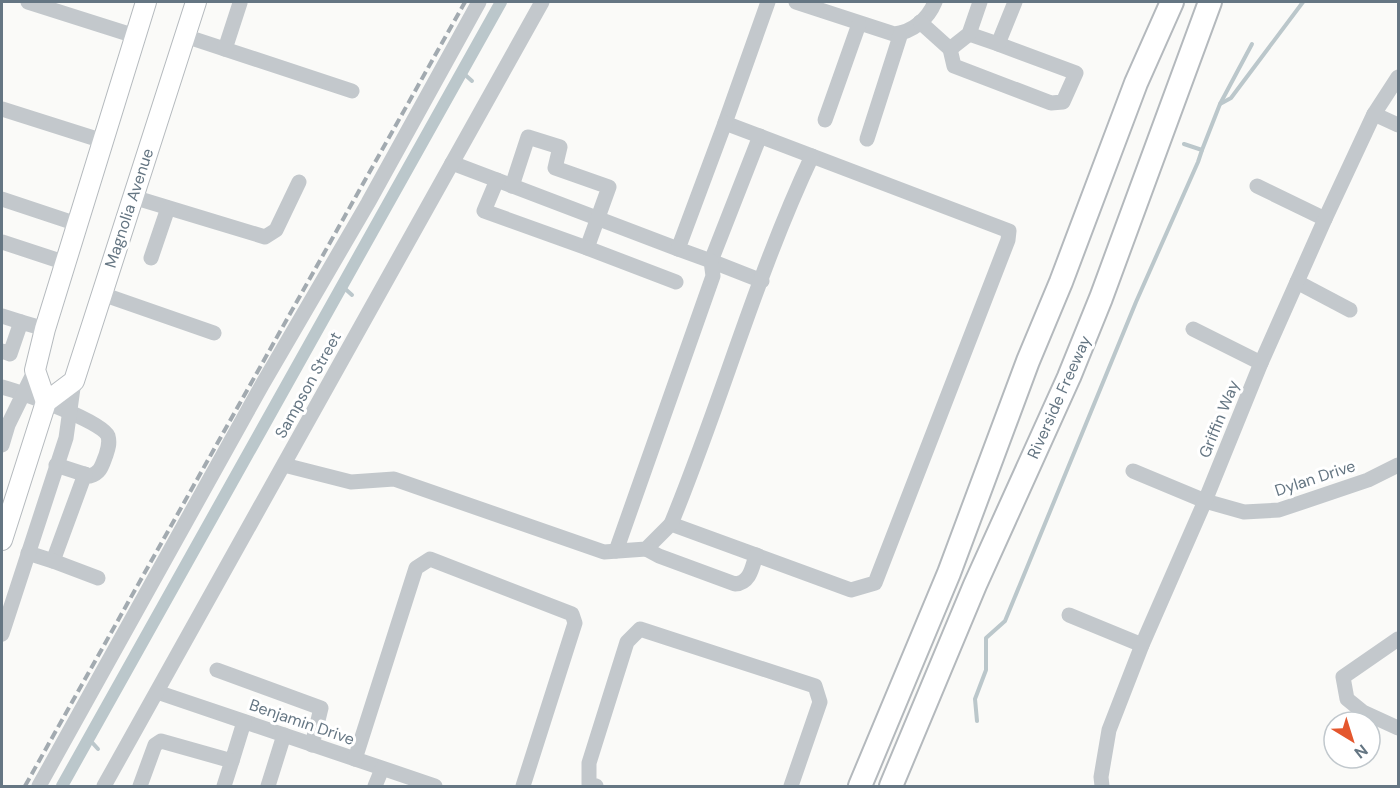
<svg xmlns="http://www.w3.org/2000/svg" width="1400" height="788" font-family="'DM Sans',sans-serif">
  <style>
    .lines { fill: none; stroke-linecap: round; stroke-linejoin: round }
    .stream { stroke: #bbc7cb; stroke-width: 4 }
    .canal { stroke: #bbc7cb; stroke-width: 12 }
    .major-casing { stroke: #b5babe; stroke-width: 22 }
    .highway-casing { stroke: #b4b9bd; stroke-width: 26 }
    .minor { stroke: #c3c8cc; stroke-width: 15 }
    .major { stroke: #fff; stroke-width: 20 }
    .highway { stroke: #fff; stroke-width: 22 }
    .rail { stroke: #a2aab0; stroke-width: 4; stroke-dasharray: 9 4.5; stroke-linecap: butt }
    .labels { text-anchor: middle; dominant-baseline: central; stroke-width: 6; stroke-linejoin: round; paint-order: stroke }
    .street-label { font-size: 16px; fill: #657683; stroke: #fff }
  </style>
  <rect width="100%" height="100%" fill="#fafaf8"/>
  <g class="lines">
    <g class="stream">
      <path d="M462 72 472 81"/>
      <path d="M1220 104 1252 44"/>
      <path d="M1202 150 1220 104 1231 98 1303 2"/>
      <path d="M342 286 352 295"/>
      <path d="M977 721 975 699 986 670V638L1005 621 1136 302 1198 162 1202 150 1184 144"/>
      <path d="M89 739 98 749"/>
    </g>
    <path class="canal" d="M62 786 501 2"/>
    <g class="major-casing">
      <g id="major">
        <path d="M46 402 35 370 45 329 146 2"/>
        <path d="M2 540 46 402 74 381 196 2"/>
      </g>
    </g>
    <g class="highway-casing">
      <g id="highway">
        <path d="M860 786 949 573 1028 361 1061 282 1136 83 1172 2"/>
        <path d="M891 786 975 585 1069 377 1101 298 1210 2"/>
      </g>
    </g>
    <g class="minor">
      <path d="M28 2 135 36"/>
      <path d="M796 2 894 34C913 32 928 19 935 2"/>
      <path d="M920 22 950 49 954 66 1051 103 1063 102 1076 73 998 44 1015 2"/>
      <path d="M969 34 998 44"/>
      <path d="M185 36 352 91"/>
      <path d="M225 49 240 3"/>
      <path d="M950 49 969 34 980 2"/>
      <path d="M2 109 103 141"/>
      <path d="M1374 114 1398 125"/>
      <path d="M825 120 859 24"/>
      <path d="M760 136 711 261 762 281"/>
      <path d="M867 139 901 33"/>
      <path d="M452 163 678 249"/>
      <path d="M497 180 484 211 587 248 609 187 555 168 560 147 528 137 512 186"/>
      <path d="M1257 186 1325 219"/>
      <path d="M133 197 265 237 276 230 299 182"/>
      <path d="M2 199 77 224"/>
      <path d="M2 242 66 263"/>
      <path d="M587 248 676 282"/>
      <path d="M151 258 168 208"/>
      <path d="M1297 282 1350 310"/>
      <path d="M102 294 214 333"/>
      <path d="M2 316 21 322"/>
      <path d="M1193 329 1261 363"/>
      <path d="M2 351 10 354 21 322 45 329"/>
      <path d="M2 387C20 392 102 421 108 436 110 443 108 449 106 455 102 465 101 473 90 476L56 465"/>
      <path d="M2 445 8 425 35 370"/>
      <path d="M284 465 351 482 394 479 604 552 646 549 671 524 851 590 875 583 1008 240 1009 231 725 123 768 2"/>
      <path d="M1133 471 1205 501 1244 512 1279 510 1368 480 1398 465"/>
      <path d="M671 524C721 403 756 275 812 156"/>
      <path d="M646 549 659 556 735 584C750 583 752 568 756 555"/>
      <path d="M616 551 713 276 711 261 678 249 725 123"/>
      <path d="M28 553 53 561 85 474"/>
      <path d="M53 561 98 578"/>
      <path d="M1069 615 1142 645"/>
      <path d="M2 634 66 438 74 381"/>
      <path d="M1398 639 1343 677 1347 699 1363 712 1398 728"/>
      <path d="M217 670 321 708 312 745"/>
      <path d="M157 692 435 786"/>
      <path d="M355 759 416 568 430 559 572 614 575 623 523 786"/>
      <path d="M39 786 262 385 368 203 479 2"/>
      <path d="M104 786 542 2"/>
      <path d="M140 786 155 745 161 741 232 761 244 722"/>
      <path d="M224 786 232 761"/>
      <path d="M268 786 284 735"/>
      <path d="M375 786 382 769"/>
      <path d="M596 786 589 784V763L627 642 640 629 815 686 820 702 791 786"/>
      <path d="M1102 786 1101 777 1109 730 1142 645 1205 501 1261 363 1325 219 1374 114 1398 77"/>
    </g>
    <use href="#major" class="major"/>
    <use href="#highway" class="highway"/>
    <path class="rail" d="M25 786 465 2"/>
  </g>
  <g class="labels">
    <g class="street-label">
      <text transform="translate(129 208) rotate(-72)">Magnolia Avenue</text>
      <text transform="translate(308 385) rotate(-61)">Sampson Street</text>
      <text transform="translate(1059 397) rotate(-66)">Riverside Freeway</text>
      <text transform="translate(1219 419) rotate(-68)">Griffin Way</text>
      <text transform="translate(1315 478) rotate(-18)">Dylan Drive</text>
      <text transform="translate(302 722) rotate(19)">Benjamin Drive</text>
    </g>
  </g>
  <rect width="1400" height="788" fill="none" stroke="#657683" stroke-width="6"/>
  <g transform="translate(1352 740) rotate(142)"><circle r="28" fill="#ffffff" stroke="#c1c8cd" stroke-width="1.5"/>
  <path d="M0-4.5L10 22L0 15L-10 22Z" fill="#e4572e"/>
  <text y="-9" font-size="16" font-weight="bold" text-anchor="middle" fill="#657683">N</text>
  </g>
</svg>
